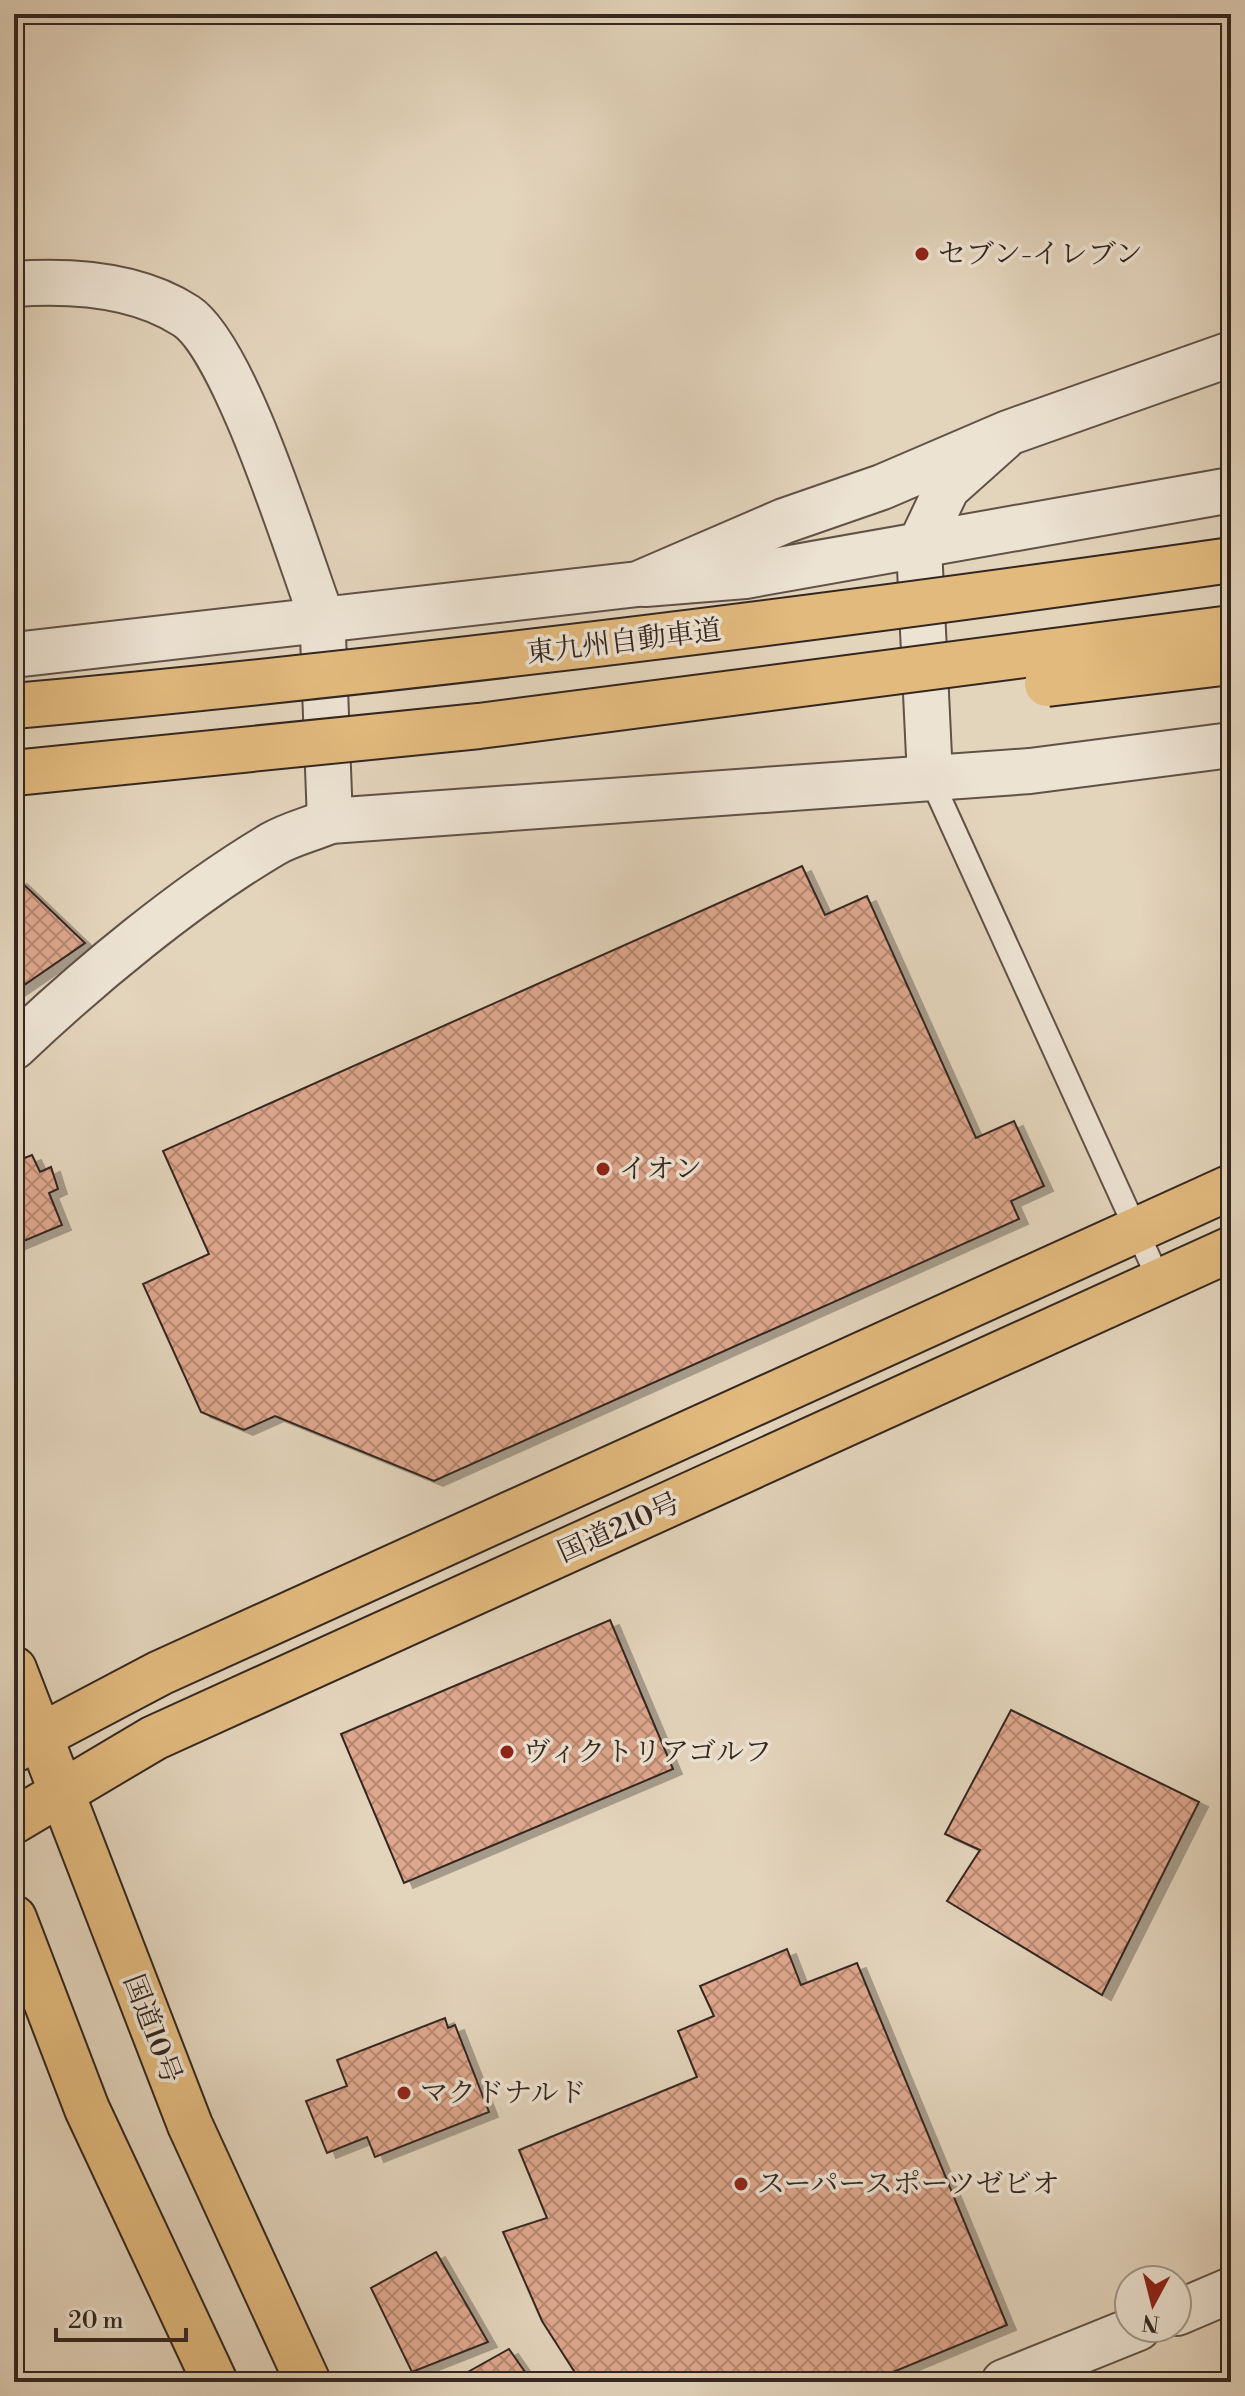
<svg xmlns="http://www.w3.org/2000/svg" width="1245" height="2396" font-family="'Libre Bodoni','Noto Serif JP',serif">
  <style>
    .building { fill: url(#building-cross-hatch); stroke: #342720; stroke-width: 2; filter: url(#shadow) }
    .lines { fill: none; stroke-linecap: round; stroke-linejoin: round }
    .service-casing { stroke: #605247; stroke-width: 26 }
    .minor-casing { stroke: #605247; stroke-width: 48 }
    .tertiary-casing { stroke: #605247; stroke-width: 48 }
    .trunk-casing { stroke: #342720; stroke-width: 48 }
    .service { stroke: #ede3d3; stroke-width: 22 }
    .minor { stroke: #ede3d3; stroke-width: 44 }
    .tertiary { stroke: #ede3d3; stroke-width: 44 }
    .trunk { stroke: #e2ba7e; stroke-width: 44 }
    .motorway-bridge-casing { stroke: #342720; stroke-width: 48; stroke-linecap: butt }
    .motorway-bridge { stroke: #e2ba7e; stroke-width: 44 }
    .poi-dot { fill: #8f2418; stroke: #ede3d3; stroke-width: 3 }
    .labels { text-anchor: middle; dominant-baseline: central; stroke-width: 7; stroke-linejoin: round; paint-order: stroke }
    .poi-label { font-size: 28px; fill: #342720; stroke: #ede3d3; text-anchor: start }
    .street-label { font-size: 28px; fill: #342720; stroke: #ede3d3 }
  </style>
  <defs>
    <pattern id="building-cross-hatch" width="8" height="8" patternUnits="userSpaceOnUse" patternTransform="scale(2)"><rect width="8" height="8" fill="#dfa78d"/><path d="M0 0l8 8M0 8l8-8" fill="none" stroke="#b68873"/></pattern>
    <filter id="shadow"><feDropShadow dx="9" dy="5" stdDeviation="0" flood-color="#0004"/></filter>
  </defs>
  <rect width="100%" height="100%" fill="#e3d4bc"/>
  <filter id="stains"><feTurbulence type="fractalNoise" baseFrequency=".0025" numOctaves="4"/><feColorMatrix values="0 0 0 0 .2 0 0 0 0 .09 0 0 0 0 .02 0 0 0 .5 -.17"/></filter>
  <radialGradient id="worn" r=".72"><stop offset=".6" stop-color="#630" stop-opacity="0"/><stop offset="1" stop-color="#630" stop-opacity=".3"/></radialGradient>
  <g class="building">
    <path d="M802 866 825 915 867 896 976 1138 1014 1121 1044 1186 1011 1201 1019 1219 434 1481 275 1416 244 1430 201 1412 143 1284 209 1254 163 1151Z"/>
    <path d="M18 879 85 943 14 992V881Z"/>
    <path d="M32 1155 40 1172 51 1167 58 1189 49 1193 62 1225 14 1245V1162Z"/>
    <path d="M610 1620 673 1769 404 1883 341 1734Z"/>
    <path d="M1011 1710 1199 1802 1102 1995 947 1901 980 1850 945 1834Z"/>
    <path d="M787 1949 801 1985 857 1963 1007 2325 869 2382H581L542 2321 503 2232 547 2218 519 2150 697 2077 678 2031 714 2016 700 1986Z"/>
    <path d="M445 2018 448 2028 455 2025 489 2112 375 2157 367 2137 327 2153 306 2101 347 2086 337 2060Z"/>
    <path d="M436 2252 488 2342 412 2372 371 2288Z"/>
    <path d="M509 2349 532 2382H450Z"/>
  </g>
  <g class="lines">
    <g class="service-casing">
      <path id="service" d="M930 777 1160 1282"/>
    </g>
    <g class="minor-casing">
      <g id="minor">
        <path d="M14 284C71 280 137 284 186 316 236 349 299 557 323 621"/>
        <path d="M645 584 745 576 1231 490"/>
        <path d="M930 777 919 547 947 488 1003 438"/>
        <path d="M330 821 1030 771 1231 745"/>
      </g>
    </g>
    <g class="tertiary-casing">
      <g id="tertiary">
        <path d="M14 655 638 584 784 521 882 487 1008 433 1231 354"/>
        <path d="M14 1047C89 976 185 896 273 844 290 834 312 829 330 821L323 636"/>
        <path d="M1177 2313 1231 2290"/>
        <path d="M1004 2382 1138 2328"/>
      </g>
    </g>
    <g class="trunk-casing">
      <g id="trunk">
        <path d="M14 1669 190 2125 308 2382"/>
        <path d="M14 1750 160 1673 1231 1187"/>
        <path d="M14 1821 154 1738 1231 1249"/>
        <path d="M14 1918 87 2109 215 2382"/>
      </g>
    </g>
    <use href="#service" class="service"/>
    <use href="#minor" class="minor"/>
    <use href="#tertiary" class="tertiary"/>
    <use href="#trunk" class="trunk"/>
    <g class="motorway-bridge-casing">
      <g id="motorway-bridge">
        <path d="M1047 684 1231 662"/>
        <path d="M14 706C421 669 826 618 1231 560"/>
        <path d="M14 773 479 726 1231 628"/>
      </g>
    </g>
    <use href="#motorway-bridge" class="motorway-bridge"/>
  </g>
  <g class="poi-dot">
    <circle cx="922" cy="254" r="8"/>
    <circle cx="603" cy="1169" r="8"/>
    <circle cx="507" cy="1752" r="8"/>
    <circle cx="404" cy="2093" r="8"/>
    <circle cx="741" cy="2184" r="8"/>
  </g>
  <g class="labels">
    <g class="poi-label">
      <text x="938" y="254">セブン-イレブン</text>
      <text x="619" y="1169">イオン</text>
      <text x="523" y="1752">ヴィクトリアゴルフ</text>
      <text x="420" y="2093">マクドナルド</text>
      <text x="757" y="2184">スーパースポーツゼビオ</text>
    </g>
    <g class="street-label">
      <text transform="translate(624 642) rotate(-7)">東九州自動車道</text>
      <text transform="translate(619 1528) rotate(-24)">国道210号</text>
      <text transform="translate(152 2029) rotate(69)">国道10号</text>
    </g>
  </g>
  <rect width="1245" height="2396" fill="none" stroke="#e3d4bc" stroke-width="48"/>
  <rect x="16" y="16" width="1213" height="2364" fill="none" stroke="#342720" stroke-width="4"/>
  <rect x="24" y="24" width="1197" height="2348" fill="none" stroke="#342720" stroke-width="2"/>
  <g transform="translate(1153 2304) rotate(187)"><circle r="38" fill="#ede3d3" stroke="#a3988b" stroke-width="2"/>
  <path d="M0-6L14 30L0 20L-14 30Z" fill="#8f2418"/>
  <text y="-12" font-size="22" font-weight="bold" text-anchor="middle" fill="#342720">N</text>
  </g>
  <path d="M56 2328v12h130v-12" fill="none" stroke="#342720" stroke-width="4"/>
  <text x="68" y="2328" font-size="24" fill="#342720" stroke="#ede3d3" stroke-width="6" paint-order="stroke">20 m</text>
  <rect width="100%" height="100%" filter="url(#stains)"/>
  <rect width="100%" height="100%" fill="url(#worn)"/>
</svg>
